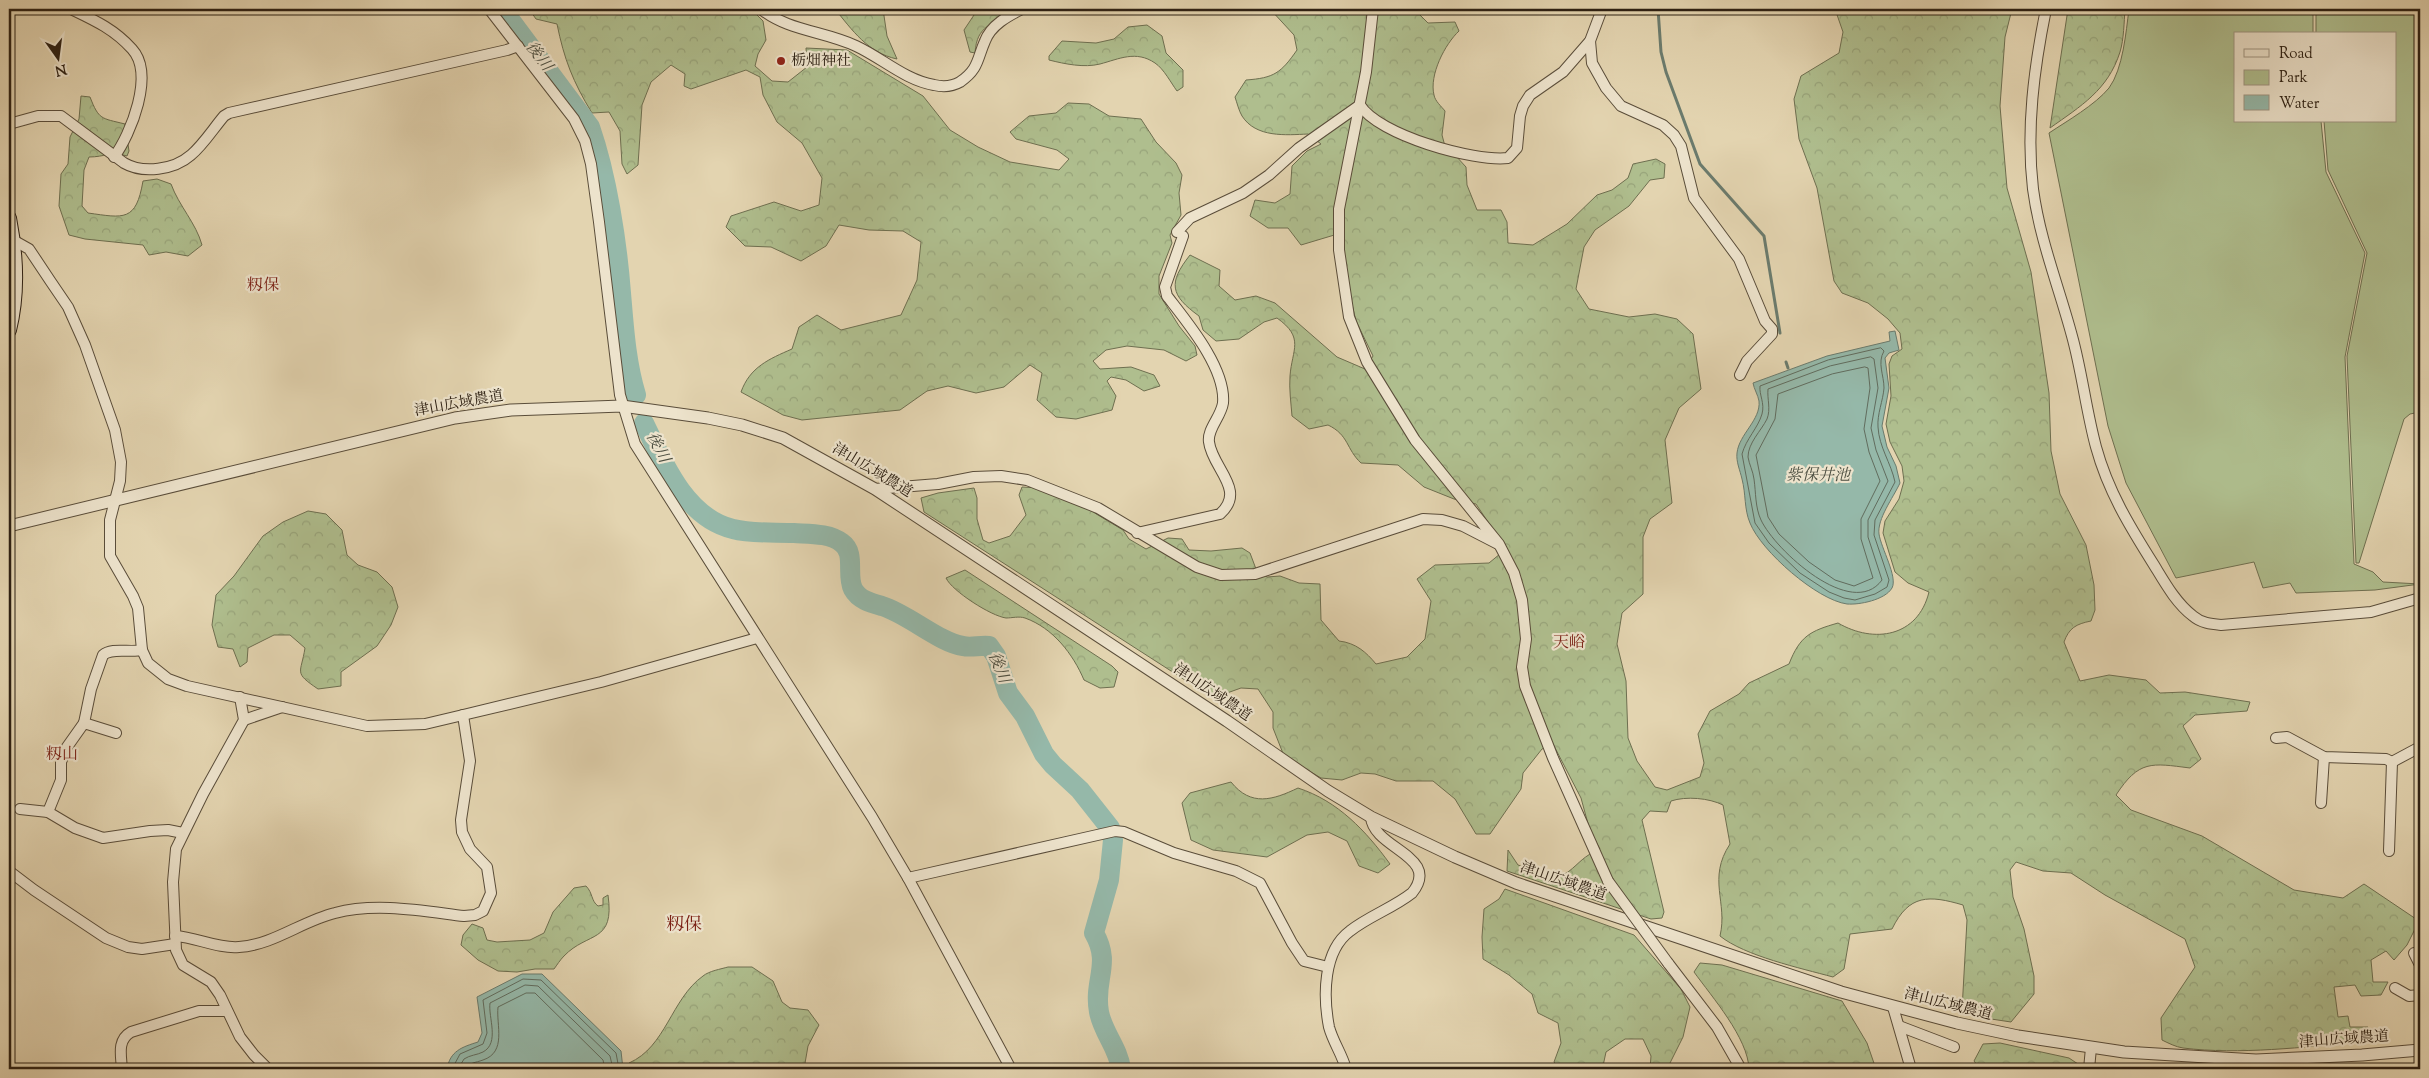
<svg xmlns="http://www.w3.org/2000/svg" width="2429" height="1078" font-family="'Sorts Mill Goudy','Noto Serif JP',serif">
  <style>
    .green { fill: #afbe8e; stroke: #6e6f50 }
    .forest { fill: url(#forest-crowns); stroke: #6e6f50 }
    .water { fill: #95b8a9; stroke: #6b7b6d }
    .lines { fill: none; stroke-linecap: round; stroke-linejoin: round }
    .shore { stroke: #616c5e; stroke-width: 1 }
    .stream { stroke: #6b7b6d; stroke-width: 3 }
    .river { stroke: #95b8a9; stroke-width: 20 }
    .minor-casing { stroke: #5a4d3a; stroke-width: 12 }
    .tertiary-casing { stroke: #5a4d3a; stroke-width: 13 }
    .secondary-casing { stroke: #2d2013; stroke-width: 16 }
    .minor { stroke: #ede3cc; stroke-width: 10 }
    .tertiary { stroke: #ede3cc; stroke-width: 11 }
    .secondary { stroke: #ede3cc; stroke-width: 14 }
    .minor-bridge-casing { stroke: #5a4d3a; stroke-width: 12; stroke-linecap: butt }
    .minor-bridge { stroke: #ede3cc; stroke-width: 10 }
    .poi-dot { fill: #8f2418; stroke: #ede3cc; stroke-width: 2 }
    .labels { text-anchor: middle; dominant-baseline: central; stroke-width: 4.5; stroke-linejoin: round; paint-order: stroke }
    .poi-label { font-size: 15px; fill: #2d2013; stroke: #ede3cc; text-anchor: start }
    .street-label { font-size: 15px; fill: #2d2013; stroke: #ede3cc }
    .water-label { font-size: 16px; font-style: italic; fill: #4c4e40; stroke: #ede3cc }
    .neighbourhood-label { font-size: 16px; fill: #7a1f14; stroke: #ede3cc }
    .quarter-label { font-size: 18px; fill: #7a1f14; stroke: #ede3cc }
  </style>
  <defs>
    <pattern id="forest-crowns" width="20" height="18" patternUnits="userSpaceOnUse" patternTransform="scale(1.25)"><rect width="20" height="18" fill="#afbe8e"/><path d="M2 6a3 3 0 1 1 6 0M12 15a3 3 0 1 1 6 0" fill="none" stroke="#97a37a"/></pattern>
  </defs>
  <rect width="100%" height="100%" fill="#e3d4b0"/>
  <filter id="stains"><feTurbulence type="fractalNoise" baseFrequency=".004" numOctaves="4"/><feColorMatrix values="0 0 0 0 .2 0 0 0 0 .09 0 0 0 0 .02 0 0 0 .5 -.17"/></filter>
  <radialGradient id="worn" r=".72"><stop offset=".6" stop-color="#630" stop-opacity="0"/><stop offset="1" stop-color="#630" stop-opacity=".3"/></radialGradient>
  <g class="green">
    <path d="M2129 9H2313V34H2235V121H2321L2326 172 2365 253 2345 357 2354 564 2373 572 2383 582 2420 584 2375 590 2296 593 2290 583 2263 588 2254 562 2176 578 2126 483 2108 426 2049 133C2067 121 2095 105 2109 88 2123 69 2126 32 2129 9Z"/>
    <path d="M2316 9H2420V412L2410 414 2404 419 2359 563H2356L2347 356 2367 253 2328 170 2324 121H2395V34H2316Z"/>
  </g>
  <g class="forest">
    <path d="M529 9H751L763 21 766 40 758 54 755 66 772 81 788 82 807 67 806 48 847 50 923 96 950 130 978 147 1010 162 1059 170 1069 159 1057 150 1016 139 1010 132 1029 116 1056 113 1068 103 1089 104 1109 116 1141 119 1156 142 1176 163 1182 175 1179 193 1181 215 1170 235 1172 243 1159 276V294L1179 326 1195 346 1197 355 1186 361 1164 350 1127 346 1106 350 1093 361 1100 369 1131 367 1154 375 1160 386 1144 391 1126 380 1111 377 1107 381 1116 396 1112 410 1076 419 1056 417 1037 400 1042 373 1030 365 1004 387 976 393 948 386 927 391 900 410 802 420 783 415 741 392C750 367 769 359 792 349L799 327 817 315 841 330 901 315 917 280 921 242 903 231 869 230 839 225 826 246 801 261 771 247 745 246 726 227 731 216 774 202 801 211 819 205 822 178 802 143 777 122 763 95 760 77 746 70 691 89 684 86 685 74 671 65 651 82 642 105 638 165 627 174 622 164 620 131 609 112 592 113C573 82 564 59 557 24L536 19Z"/>
    <path d="M835 9H883L887 36 897 59C868 53 852 30 835 9Z"/>
    <path d="M978 9H1009C993 28 977 23 975 53L970 52 964 30Z"/>
    <path d="M1270 9H1421L1420 15 1428 23 1455 22 1459 31C1445 44 1429 75 1434 95 1435 101 1441 106 1445 111L1442 135 1446 150 1455 155 1466 167 1467 185 1477 210H1501L1507 222 1508 243 1533 245 1567 224 1597 195 1612 190 1628 178 1633 164 1656 159 1665 164 1664 178 1650 180 1629 206 1595 230 1584 247 1576 289 1589 309 1629 317 1655 314 1677 319 1693 334 1701 389 1679 408 1665 440 1672 503 1650 519 1643 537V594L1622 613 1617 644 1626 681 1628 738 1637 761 1655 787 1667 790 1700 777 1704 763 1698 734 1710 711 1739 694 1749 683 1789 664C1800 636 1810 631 1838 623 1874 644 1918 637 1929 592L1908 583 1895 572 1883 533 1885 521 1899 499 1904 481 1902 466 1890 442 1886 424 1891 396 1889 364 1892 356 1902 349 1900 333 1888 319 1868 303 1842 293 1834 281 1817 188 1799 139 1794 99 1801 76 1839 53 1843 32 1835 9H2012L2005 37 2000 106 2007 188 2031 272 2049 393 2051 451 2060 494 2086 545 2094 585 2095 610 2091 621C2076 624 2069 628 2064 642L2080 681 2109 675 2146 680 2160 693 2185 692 2250 702 2247 711 2195 715 2183 726 2201 759 2190 768C2151 763 2139 760 2116 795L2131 810 2202 836 2294 890 2343 898 2364 884 2419 921 2407 945 2394 960 2386 951 2371 960 2373 982H2388L2381 995 2361 996 2355 985 2334 987 2338 1017 2348 1016 2350 1027H2368L2361 1042C2304 1047 2239 1055 2183 1048 2176 1047 2168 1043 2162 1040L2161 1018 2195 967 2185 939 2105 895 2071 873 2043 871 2016 862 2010 870 2013 897 2024 929 2034 976V994L2011 1022 1978 1017 1962 1010 1967 920 1963 905C1929 895 1909 894 1892 929L1850 934 1844 969 1833 977C1800 968 1745 956 1720 936 1728 902 1707 879 1730 844L1723 805C1709 798 1686 796 1671 801L1667 812 1650 811 1642 820 1664 912 1662 918 1651 919 1507 871 1508 850 1518 865C1531 869 1555 881 1568 872 1581 862 1582 857 1600 849L1590 831 1581 798 1553 744 1542 749 1523 773 1521 789 1490 834H1476L1455 799 1433 781H1396L1375 774 1361 773 1342 780 1321 778 1284 756 1273 728V712L1258 689 1241 688 1213 698 924 512 921 498 938 493 974 488 977 498V519L983 540 989 543 1010 536 1026 515 1019 495 1022 487 1040 488 1088 509 1123 530 1129 539 1146 549 1168 538 1182 539 1189 550 1211 551 1242 548 1250 553 1256 569 1267 577 1280 576 1299 583 1320 584 1321 620 1339 641C1356 643 1366 652 1376 664L1407 657 1425 639 1431 601 1417 579 1435 565 1489 563 1506 549 1476 504 1454 499 1424 487 1398 465 1361 463C1346 449 1349 435 1328 425L1309 429 1292 416C1291 403 1289 389 1290 376 1292 349 1305 338 1277 318L1264 322 1239 339 1216 341 1203 330 1199 316C1170 295 1168 283 1190 255L1220 270 1219 286 1235 300 1256 296 1275 303 1337 357 1365 369 1373 356 1356 321 1345 275 1341 233 1301 245 1288 228H1268L1250 216 1255 200 1275 203 1290 194 1292 166 1307 151 1321 144 1308 134C1286 135 1256 138 1242 116 1239 111 1237 103 1235 97L1246 80C1274 78 1281 73 1297 50L1294 35Z"/>
    <path d="M2068 9H2125C2124 22 2124 39 2120 52 2108 90 2081 106 2050 128Z"/>
    <path d="M1147 25 1162 36 1166 53 1183 70V87L1177 91C1171 83 1164 69 1155 63 1136 50 1119 59 1100 64 1084 68 1065 64 1049 60V56L1062 41 1096 43 1114 39 1128 27Z"/>
    <path d="M81 96 90 97C99 120 101 118 125 124L129 151 127 156C111 151 105 157 89 157L84 170 82 206 88 213C124 218 136 222 143 181L157 179 171 184C179 206 196 223 202 245L188 256 166 252 149 255 143 245 85 239 69 235 59 206 61 174 68 164 70 137 79 119Z"/>
    <path d="M308 511 326 514 342 530 347 555 358 565 377 572 392 587 398 607 391 625 377 646 341 672V686L318 689C293 672 301 674 305 648L290 635H274L248 648 247 662 240 667 233 649 218 647 212 625 216 595 234 576 263 536 283 522Z"/>
    <path d="M965 570 1112 666 1118 672 1114 687 1100 688 1084 680C1073 654 1053 628 1025 618 1019 616 1012 618 1006 618 991 616 952 591 946 578Z"/>
    <path d="M1231 782C1251 807 1273 800 1298 788 1338 801 1366 831 1390 864L1378 873 1359 866 1347 841 1328 832 1307 835 1267 857 1213 850 1191 840 1182 803 1190 793Z"/>
    <path d="M586 886C593 893 591 901 598 906L603 905V898L608 895C615 944 588 931 564 956 560 960 557 965 554 969H535L517 972 498 971 478 960 461 945 463 935 472 924 483 928 487 940 497 942 530 940 544 933 553 912 574 888Z"/>
    <path d="M1505 889 1634 935 1681 989 1690 1007 1683 1037 1667 1069H1650L1651 1056 1643 1039H1625L1606 1052 1603 1066 1600 1069H1558L1554 1062 1561 1043 1558 1023 1538 1013 1532 994 1509 975 1483 959 1482 937 1484 909 1499 899Z"/>
    <path d="M1700 963 1722 965 1842 1001 1867 1043 1876 1069H1749C1748 1038 1712 997 1694 972Z"/>
    <path d="M728 967H752L773 981 782 1002 790 1008 808 1010 819 1025 808 1046 804 1069H627L629 1063C666 1047 671 999 703 976 709 971 721 969 728 967Z"/>
    <path d="M2000 1043 2069 1058 2078 1064V1069H1980L1974 1061 1983 1044Z"/>
  </g>
  <g class="water">
    <path d="M1895 331 1899 350 1889 353 1885 358 1889 388 1882 426 1887 447 1896 466 1900 483C1893 498 1877 519 1879 534 1881 548 1898 577 1892 588 1885 600 1859 605 1847 604 1817 600 1761 551 1750 523 1744 509 1746 494 1742 479 1740 470 1736 462 1737 453 1739 434 1761 420 1759 401 1758 395 1754 389 1753 383L1827 356 1890 341 1889 332Z"/>
    <path d="M522 974H542L621 1051 623 1069H447C450 1051 462 1047 478 1042L482 1033 477 997Z"/>
  </g>
  <g class="lines">
    <g class="shore">
      <path d="M1881 348 1884 351C1877 363 1884 375 1884 388 1883 401 1877 414 1878 427 1879 447 1891 463 1895 482L1875 520 1874 535 1889 580 1887 587 1875 594 1855 600 1844 598 1829 592 1800 573 1769 543 1755 523 1742 454C1746 439 1758 428 1762 414 1765 403 1759 395 1760 386L1828 360Z"/>
      <path d="M1871 357 1874 359 1878 388 1871 428 1876 450 1888 481 1868 520V537L1882 580C1852 621 1775 550 1761 520 1755 507 1756 493 1754 479 1753 471 1749 464 1748 457 1748 443 1761 431 1767 419 1771 409 1767 399 1768 389L1830 366Z"/>
      <path d="M1865 367 1868 368 1870 388 1864 429 1869 452 1880 481 1861 519V539L1873 578 1854 586 1835 580 1809 562 1779 534 1768 517 1756 455 1775 419 1778 394 1832 374Z"/>
      <path d="M452 1069 460 1054 483 1044 487 1033 483 1000 523 979 541 980 616 1053 619 1069"/>
      <path d="M458 1069 464 1059C470 1055 477 1055 483 1052 500 1043 488 1017 490 1003L525 985 538 986 610 1056 613 1069"/>
      <path d="M466 1069C470 1062 475 1063 483 1060 507 1052 496 1025 498 1007L526 993H535L603 1060 605 1069"/>
    </g>
    <g class="stream">
      <path d="M1658 9 1661 52 1666 72 1700 164 1764 236 1780 333"/>
      <path d="M1786 362 1788 368"/>
    </g>
    <g class="river">
      <path d="M502 9 590 127C607 176 617 241 621 293 624 328 626 362 636 395"/>
      <path d="M644 423C663 463 686 518 733 529 752 534 775 532 794 533 809 534 830 533 842 543 856 553 846 575 853 589 859 600 871 603 882 606 908 614 940 643 963 646 971 648 980 645 989 646L996 656 1008 693 1025 716 1044 754 1053 765 1080 790 1110 828 1113 840 1109 880 1094 933C1112 964 1093 980 1099 1012 1103 1033 1118 1047 1121 1069"/>
    </g>
    <g class="minor-casing">
      <g id="minor">
        <path d="M71 9C94 20 114 29 132 49 155 74 131 134 114 157"/>
        <path d="M489 9 574 119 585 141 591 164 599 222 620 395 635 444 872 817 908 878 1011 1069"/>
        <path d="M761 9C788 31 824 31 856 46 882 58 905 80 934 85 943 87 953 86 960 82 979 69 977 59 985 41 991 25 1008 16 1022 9"/>
        <path d="M1373 9 1366 72 1339 209V250L1349 317 1367 362 1415 440 1499 544 1514 573 1522 600 1526 639 1522 667 1525 686 1553 758 1608 881"/>
        <path d="M2046 9C2034 68 2026 129 2033 189 2040 241 2059 287 2072 336 2082 372 2086 410 2096 447 2108 491 2130 527 2154 565 2165 583 2176 603 2193 616 2201 623 2211 624 2221 625L2371 612 2420 598"/>
        <path d="M1590 41 1592 63 1606 88 1621 106 1663 125 1674 135 1681 146 1694 198 1739 259 1765 321 1772 329V334L1747 361 1740 375"/>
        <path d="M1360 105C1378 135 1474 162 1508 158L1517 148 1520 116 1523 106 1530 95 1563 72 1590 41 1602 9"/>
        <path d="M9 124 38 116H61L124 163C143 174 174 170 191 155 203 145 213 129 224 116L229 113 507 50 518 46"/>
        <path d="M1177 232 1190 218 1243 193 1269 175 1299 148 1360 105"/>
        <path d="M13 240 29 249 51 282 68 307 85 345 115 430 121 462 120 481 110 520V556L133 596 138 608 142 650 148 663 168 679 187 686 367 726 425 724 463 715 601 682 757 638"/>
        <path d="M875 489 938 484 974 477 1001 476 1027 480 1098 508 1197 567 1221 575 1255 574 1423 519 1442 520 1463 526 1498 544"/>
        <path d="M1137 533 1220 514C1247 490 1212 468 1209 442 1207 429 1221 417 1223 403 1226 368 1187 322 1167 296L1165 287 1183 236"/>
        <path d="M240 697 244 720 203 794 176 849 173 882 176 950 183 965 211 982 220 995 240 1037 254 1055 268 1069"/>
        <path d="M244 720 282 707"/>
        <path d="M84 723 91 689 103 655C112 647 130 653 142 650"/>
        <path d="M2276 738 2287 737 2324 757 2386 759 2392 762"/>
        <path d="M2392 762 2420 747"/>
        <path d="M2321 803 2324 757"/>
        <path d="M20 809 48 812 75 828 103 838 150 831 168 830 183 833"/>
        <path d="M48 812 61 780V762L67 747 84 723 116 733"/>
        <path d="M2389 851 2392 762"/>
        <path d="M9 871 34 890 106 938 128 947 142 949 175 944"/>
        <path d="M908 878 1115 831 1124 832 1174 853 1236 871 1260 883 1292 943 1304 961 1328 967"/>
        <path d="M175 936C196 937 218 949 239 947 273 945 302 921 335 913 376 902 423 911 464 916L475 915 483 911 491 893 487 867 470 849 462 832 461 820 470 761 463 715"/>
        <path d="M2414 953 2420 965"/>
        <path d="M1668 963 1717 1027 1741 1069"/>
        <path d="M2395 988 2409 996 2420 995"/>
        <path d="M1893 1007 1911 1069"/>
        <path d="M1899 1026 1954 1047"/>
        <path d="M122 1069C121 1055 117 1040 131 1032L199 1011H227"/>
        <path d="M1346 1069C1342 1054 1333 1042 1329 1027 1323 996 1323 951 1350 931 1369 916 1393 908 1412 893 1442 856 1373 849 1371 817"/>
        <path d="M2089 1069 2091 1048"/>
      </g>
    </g>
    <g class="tertiary-casing">
      <path id="tertiary" d="M9 526 455 418 511 410 622 406 708 418 742 425 783 438 875 489 1227 721 1328 791 1371 817 1455 857 1516 883 1841 992 1957 1023 2018 1036 2124 1052 2256 1060 2362 1055 2420 1050"/>
    </g>
    <g class="secondary-casing">
      <path id="secondary" d="M9 218C16 254 18 294 9 330"/>
    </g>
    <use href="#minor" class="minor"/>
    <use href="#tertiary" class="tertiary"/>
    <use href="#secondary" class="secondary"/>
    <g class="minor-bridge-casing">
      <path id="minor-bridge" d="M1608 881 1668 963"/>
    </g>
    <use href="#minor-bridge" class="minor-bridge"/>
  </g>
  <circle class="poi-dot" cx="781" cy="61" r="5"/>
  <g class="labels">
    <g class="poi-label">
      <text x="791" y="61">栃畑神社</text>
    </g>
    <g class="street-label">
      <text transform="translate(459 404) rotate(-10)">津山広域農道</text>
      <text transform="translate(872 471) rotate(31)">津山広域農道</text>
      <text transform="translate(1212 693) rotate(34)">津山広域農道</text>
      <text transform="translate(1563 882) rotate(19)">津山広域農道</text>
      <text transform="translate(1948 1005) rotate(14)">津山広域農道</text>
      <text transform="translate(2344 1040) rotate(-4)">津山広域農道</text>
    </g>
    <g class="water-label">
      <text transform="translate(538 57) rotate(53)">後川</text>
      <text transform="translate(657 448) rotate(63)">後川</text>
      <text x="1818" y="476">紫保井池</text>
      <text transform="translate(998 668) rotate(68)">後川</text>
    </g>
    <g class="neighbourhood-label">
      <text x="263" y="286">籾保</text>
      <text x="1569" y="643">天峪</text>
      <text x="62" y="755">籾山</text>
    </g>
    <g class="quarter-label">
      <text x="684" y="926">籾保</text>
    </g>
  </g>
  <rect width="2429" height="1078" fill="none" stroke="#e3d4b0" stroke-width="30"/>
  <rect x="10" y="10" width="2409" height="1058" fill="none" stroke="#2d2013" stroke-width="2.5"/>
  <rect x="15" y="15" width="2399" height="1048" fill="none" stroke="#2d2013"/>
  <rect x="2234" y="32" width="162" height="90" fill="#ede3cc" stroke="#a09582"/>
  <rect x="2244" y="49" width="25" height="8" fill="#ede3cc" stroke="#a09582"/>
  <text x="2279" y="58" font-size="15" fill="#2d2013">Road</text>
  <rect x="2244" y="70" width="25" height="15" fill="#afbe8e" stroke="#a09582"/>
  <text x="2279" y="82" font-size="15" fill="#2d2013">Park</text>
  <rect x="2244" y="95" width="25" height="15" fill="#95b8a9" stroke="#a09582"/>
  <text x="2279" y="108" font-size="15" fill="#2d2013">Water</text>
  <g transform="translate(58 58) rotate(166)" stroke="#ede3cc" stroke-width="4" paint-order="stroke">
  <path d="M0-4L9 19L0 12L-9 19Z" fill="#2d2013"/>
  <text y="-8" font-size="14" font-weight="bold" text-anchor="middle" fill="#2d2013">N</text>
  </g>
  <rect width="100%" height="100%" filter="url(#stains)"/>
  <rect width="100%" height="100%" fill="url(#worn)"/>
</svg>
